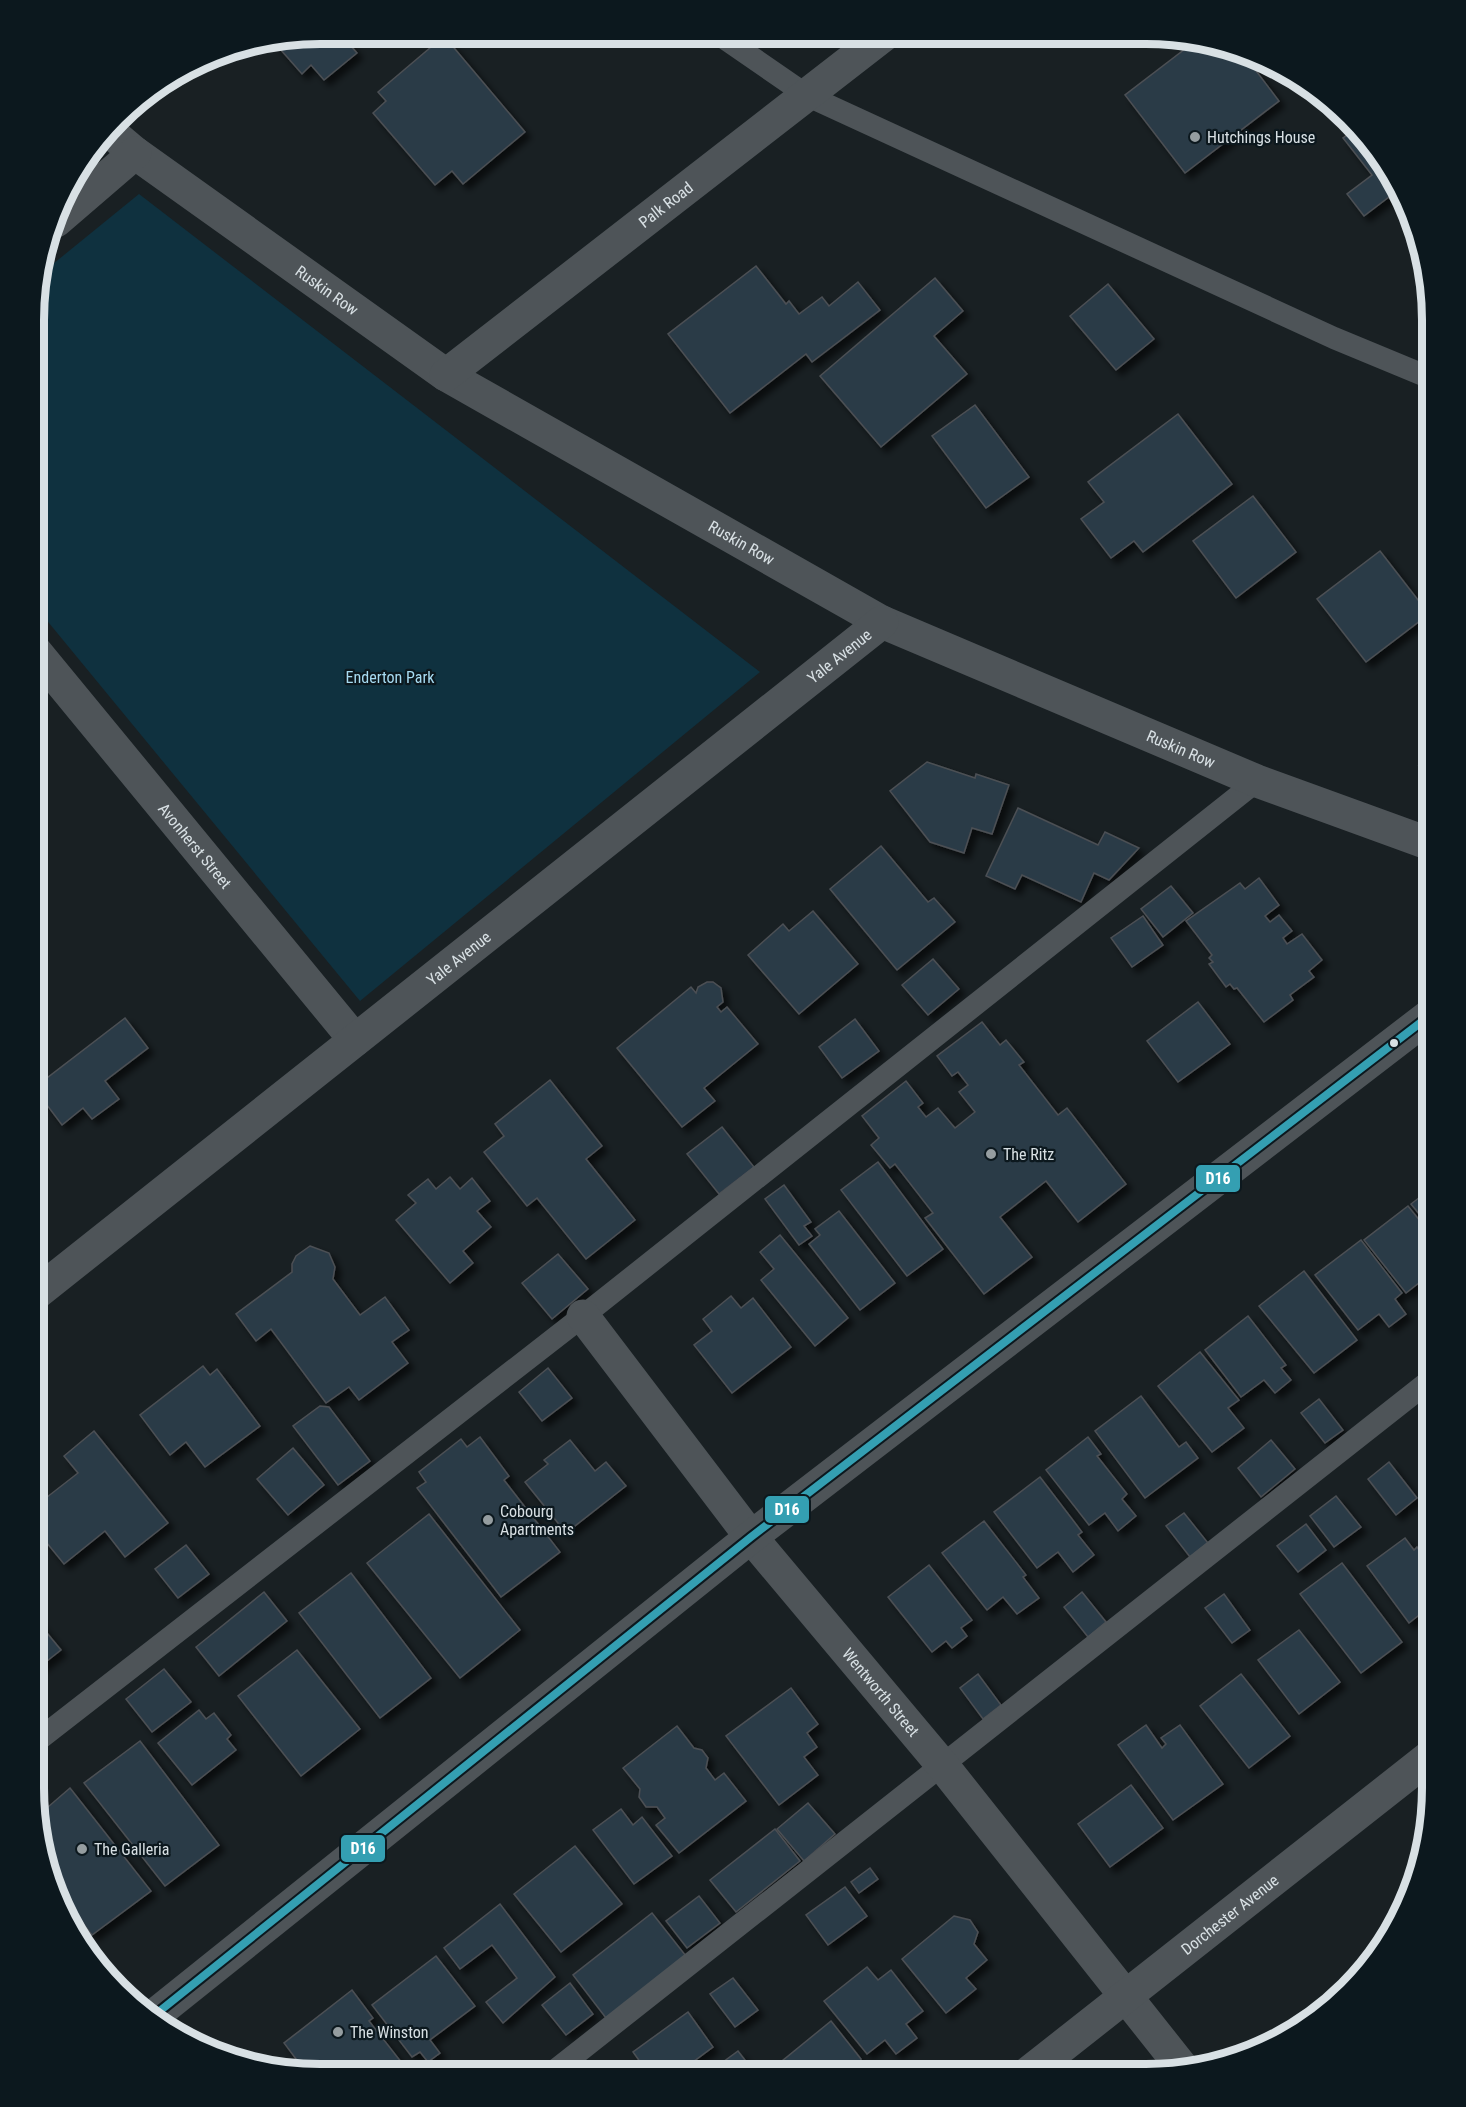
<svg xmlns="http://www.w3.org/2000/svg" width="1466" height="2107" font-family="'Roboto Condensed',sans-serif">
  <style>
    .green { fill: #0f313f }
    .building { fill: #2c3a47; stroke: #4c5054; stroke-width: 1.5; filter: url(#shadow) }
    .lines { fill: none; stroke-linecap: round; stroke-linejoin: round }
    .service { stroke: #4e5458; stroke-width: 22 }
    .minor { stroke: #4e5458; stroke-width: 33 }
    .tertiary { stroke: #4e5458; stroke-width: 33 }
    .bus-1-casing { stroke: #0c181e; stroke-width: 12 }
    .bus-1 { stroke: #349fb2; stroke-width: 8 }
    .poi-dot { fill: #959da0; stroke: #0c181e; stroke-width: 2 }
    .bus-dot { fill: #d8e0e4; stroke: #0c181e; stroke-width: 2 }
    .labels { text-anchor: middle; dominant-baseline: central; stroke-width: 4.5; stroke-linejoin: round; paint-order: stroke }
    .poi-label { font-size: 16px; fill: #d8e0e4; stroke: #0c181e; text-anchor: start }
    .street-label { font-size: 16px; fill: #d8e0e4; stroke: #0c181e }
    .park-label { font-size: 16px; fill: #a7dbf2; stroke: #0c181e }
    .rim { fill: none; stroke: #d8e0e4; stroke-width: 8 }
    .line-badge { stroke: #0c181e; stroke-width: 2 }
    .badge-label { font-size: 16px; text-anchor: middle; font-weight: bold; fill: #fff }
  </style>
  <defs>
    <filter id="shadow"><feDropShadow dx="5.5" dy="5.5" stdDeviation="3" flood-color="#0009"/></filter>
  </defs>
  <rect width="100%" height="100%" fill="#192023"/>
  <path class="green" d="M139 194 760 672 360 1001 35 606 36 282 37 277Z"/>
  <g class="building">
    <path d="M319 33H350L344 38 357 53 324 80 311 65 302 74 273 41Z"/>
    <path d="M444 36 525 132 463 184 452 171 435 185 373 113 386 101 378 92Z"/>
    <path d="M1198 39 1241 51 1279 101 1185 173 1125 95Z"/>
    <path d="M1353 131 1404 193 1405 201 1396 208 1389 197 1364 216 1347 194 1372 175 1343 138Z"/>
    <path d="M756 266 786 304 789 301 799 314 822 297 829 306 858 282 880 310 812 362 806 354 730 413 668 334Z"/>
    <path d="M935 278 963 311 934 336 967 374 881 447 820 376Z"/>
    <path d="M1108 284 1154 339 1116 370 1070 316Z"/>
    <path d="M975 405 1029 477 986 508 932 436Z"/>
    <path d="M1178 414 1232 484 1143 552 1134 541 1111 558 1081 519 1104 502 1088 482Z"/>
    <path d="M1253 496 1296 552 1236 598 1193 541Z"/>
    <path d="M1380 551 1429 614 1366 662 1317 599Z"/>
    <path d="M1433 754V770L1419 765Z"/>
    <path d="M927 762 975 778 976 774 1009 785 992 834 972 828 964 853 930 842 890 791Z"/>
    <path d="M1018 808 1098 845 1105 832 1139 848 1109 880 1094 873 1081 902 1022 875 1015 889 986 876Z"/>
    <path d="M881 846 928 902 934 898 955 922 897 970 830 889Z"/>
    <path d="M1259 878 1279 905 1265 916 1270 922 1279 915 1292 931 1283 938 1287 944 1302 934 1322 960 1309 971 1314 977 1290 995 1293 1000 1264 1022 1237 988 1234 989 1230 984 1226 987 1209 964 1213 962 1209 958 1212 955 1186 921 1240 883 1245 889Z"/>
    <path d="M1171 886 1193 913 1163 937 1141 909Z"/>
    <path d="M813 911 858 964 799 1014 748 955 783 924 789 931Z"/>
    <path d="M1143 916 1163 945 1132 967 1111 938Z"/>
    <path d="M933 959 959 989 928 1015 902 985Z"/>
    <path d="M707 982H713L721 988 723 1002 717 1007 721 1012 727 1007 758 1044 704 1088 715 1101 682 1127 617 1048 691 987 696 993 698 987Z"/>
    <path d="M1198 1002 1230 1044 1178 1082 1147 1041Z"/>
    <path d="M125 1018 148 1048 105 1081 119 1099 92 1119 83 1108 62 1125 34 1088Z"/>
    <path d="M855 1019 879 1051 842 1078 819 1047Z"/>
    <path d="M982 1022 1000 1045 1006 1040 1024 1062 1019 1065 1058 1115 1067 1108 1126 1184 1078 1222 1046 1181 1000 1217 1032 1257 984 1294 925 1218 933 1213 895 1164 890 1168 871 1145 879 1138 862 1116 906 1081 923 1103 918 1107 926 1117 938 1108 955 1128 975 1112 959 1092 968 1085 958 1072 952 1076 937 1056Z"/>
    <path d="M550 1080 602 1146 586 1159 635 1220 586 1259 537 1198 527 1206 484 1152 504 1136 495 1124Z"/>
    <path d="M722 1127 754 1167 719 1194 687 1154Z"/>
    <path d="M878 1162 943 1249 907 1276 841 1190Z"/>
    <path d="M450 1177 460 1189 472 1178 490 1201 477 1211 491 1227 463 1251 473 1263 450 1283 396 1220 416 1203 408 1195 428 1179 436 1189Z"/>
    <path d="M784 1185 811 1222 804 1226 812 1236 799 1245 765 1199Z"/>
    <path d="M1433 1187V1231L1411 1204Z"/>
    <path d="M1408 1206 1433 1237V1272L1406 1293 1364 1240Z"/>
    <path d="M839 1211 895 1283 860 1310 809 1244 820 1235 815 1229Z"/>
    <path d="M780 1235 848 1318 815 1346 761 1280 774 1269 760 1252Z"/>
    <path d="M1361 1240 1402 1293 1395 1299 1406 1314 1389 1327 1379 1314 1358 1330 1315 1275Z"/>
    <path d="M310 1246 329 1253 335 1267 333 1279 360 1315 385 1297 409 1330 392 1342 408 1363 359 1400 349 1387 326 1403 271 1329 256 1341 236 1314 292 1272V1264L296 1256Z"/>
    <path d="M558 1254 588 1289 552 1319 522 1283Z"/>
    <path d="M1304 1271 1357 1340 1314 1373 1259 1306Z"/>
    <path d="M731 1296 741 1308 753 1298 791 1347 732 1393 694 1345 712 1331 703 1319Z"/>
    <path d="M1248 1316 1286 1365 1281 1368 1291 1380 1275 1393 1264 1380 1241 1397 1205 1350Z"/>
    <path d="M1200 1352 1239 1400 1228 1408 1244 1428 1212 1452 1158 1386Z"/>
    <path d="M203 1366 210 1375 217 1369 260 1426 205 1467 186 1442 170 1455 140 1415Z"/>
    <path d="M548 1368 572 1398 542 1421 519 1392Z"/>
    <path d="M1141 1396 1179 1447 1186 1442 1198 1458 1145 1498 1095 1431Z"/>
    <path d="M1319 1399 1343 1430 1325 1443 1301 1413Z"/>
    <path d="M320 1406 329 1407 370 1461 338 1485 293 1426Z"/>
    <path d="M94 1431 168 1523 125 1557 105 1531 64 1564 33 1526V1508L78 1473 64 1456Z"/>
    <path d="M480 1437 509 1476 504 1480 560 1552 501 1597 417 1488 426 1482 419 1472 461 1439 467 1447Z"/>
    <path d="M1088 1437 1101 1454 1097 1456 1127 1494 1122 1499 1136 1516 1118 1531 1105 1513 1089 1525 1046 1470Z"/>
    <path d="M570 1440 595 1471 606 1462 626 1486 566 1533 525 1482 548 1464 544 1460Z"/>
    <path d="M1271 1440 1295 1469 1261 1497 1238 1468Z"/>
    <path d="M293 1448 324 1485 288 1515 257 1479Z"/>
    <path d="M1389 1462 1417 1498 1396 1515 1368 1479Z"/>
    <path d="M1040 1477 1082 1532 1078 1535 1094 1555 1073 1572 1058 1552 1037 1568 994 1512Z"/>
    <path d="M1336 1496 1361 1527 1334 1547 1310 1516Z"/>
    <path d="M1184 1513 1208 1543 1190 1557 1166 1526Z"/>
    <path d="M429 1514 520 1630 460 1678 367 1563Z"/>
    <path d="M984 1521 1026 1575 1023 1577 1039 1598 1017 1614 1003 1597 987 1610 942 1553Z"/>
    <path d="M1306 1524 1326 1550 1298 1572 1277 1546Z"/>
    <path d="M1405 1538 1414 1550 1417 1547 1432 1568V1605L1409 1623 1367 1566Z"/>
    <path d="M186 1545 209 1574 178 1598 155 1569Z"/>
    <path d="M1342 1563 1402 1642 1361 1673 1300 1594Z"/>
    <path d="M929 1565 972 1620 961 1628 967 1636 952 1648 946 1641 932 1652 888 1597Z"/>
    <path d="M351 1573 431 1678 380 1718 299 1613Z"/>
    <path d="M264 1592 287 1621 219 1676 196 1647Z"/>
    <path d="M1082 1592 1106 1622 1088 1637 1064 1607Z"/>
    <path d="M1224 1594 1250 1630 1232 1643 1205 1608Z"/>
    <path d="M33 1616 61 1650 33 1672Z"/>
    <path d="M1299 1630 1340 1682 1299 1714 1258 1660Z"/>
    <path d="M297 1650 360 1729 301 1776 238 1696Z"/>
    <path d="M164 1669 191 1702 152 1732 126 1699Z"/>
    <path d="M978 1674 1001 1705 983 1719 960 1688Z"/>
    <path d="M1241 1674 1290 1736 1249 1768 1200 1706Z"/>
    <path d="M791 1688 818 1724 807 1733 817 1747 804 1757 818 1775 779 1805 726 1736Z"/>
    <path d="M199 1710 206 1719 214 1713 231 1735 227 1739 236 1750 192 1785 158 1743Z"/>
    <path d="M1146 1725 1162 1748 1166 1744 1161 1738 1180 1725 1223 1784 1173 1820 1118 1745Z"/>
    <path d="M677 1726 694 1748 702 1750 708 1758 706 1768 715 1780 724 1773 746 1801 679 1853 656 1825 665 1818 657 1807H646L639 1797 640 1789 623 1768Z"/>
    <path d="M140 1741 219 1845 165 1886 84 1783Z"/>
    <path d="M1131 1785 1163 1828 1110 1867 1078 1824Z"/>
    <path d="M70 1788 151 1891 92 1935 77 1916 69 1922 62 1913 37 1806 44 1801 48 1807Z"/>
    <path d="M808 1803 835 1834 804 1861 777 1829Z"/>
    <path d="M621 1809 633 1825 642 1817 672 1856 634 1884 593 1830Z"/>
    <path d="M775 1829 800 1861 736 1912 710 1880Z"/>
    <path d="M575 1846 622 1904 561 1952 514 1894Z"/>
    <path d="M870 1868 878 1879 859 1893 851 1882Z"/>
    <path d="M845 1887 867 1916 828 1945 806 1915Z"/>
    <path d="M699 1896 720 1923 687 1948 666 1921Z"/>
    <path d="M500 1904 555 1977 503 2023 486 2002 517 1978 492 1945 460 1969 444 1948Z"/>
    <path d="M652 1913 686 1956 606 2018 573 1975Z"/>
    <path d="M954 1916 970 1920 978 1932 974 1944 987 1960 966 1978 976 1989 946 2013 902 1959Z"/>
    <path d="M436 1956 475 2006 430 2040 440 2053 428 2062 420 2052 412 2057 372 2005Z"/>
    <path d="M867 1967 878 1980 891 1970 923 2011 906 2024 917 2038 896 2054 885 2040 867 2054 824 2001Z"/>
    <path d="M733 1978 758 2010 735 2027 710 1994Z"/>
    <path d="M570 1983 593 2014 566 2035 542 2005Z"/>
    <path d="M352 1990 373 2018 369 2021 409 2072H313L307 2064 302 2067 284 2043Z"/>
    <path d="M1319 2002 1324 2010 1301 2026 1296 2019Z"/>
    <path d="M688 2012 713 2047 678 2073H648L633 2052Z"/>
    <path d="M831 2021 861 2059 859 2073H773L771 2070Z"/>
    <path d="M738 2051 755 2073H708Z"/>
  </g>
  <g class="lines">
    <g class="service">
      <path d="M718 34 808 96 1334 338 1433 379"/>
      <path d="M33 1744 583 1316 1257 781"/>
      <path d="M553 2072 1433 1378"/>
    </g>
    <g class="minor">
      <path id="s1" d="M109 131 135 153 446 375 882 622 1257 781 1433 845"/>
      <path d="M56 221 135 153"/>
      <path id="s2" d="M446 375 884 35"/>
      <path id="s3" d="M35 651 355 1040"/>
      <path id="s4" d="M34 1295 882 622"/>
      <path id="s5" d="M583 1316 751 1537 943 1766 1181 2066"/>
      <path id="s6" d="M1027 2074 1432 1755"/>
    </g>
    <path class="tertiary" d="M151 2018 751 1537 1433 1013"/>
    <g class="bus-1-casing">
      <path id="bus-1" d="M151 2018 751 1537 1433 1013"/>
    </g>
    <use href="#bus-1" class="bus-1"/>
  </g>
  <g class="poi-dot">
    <circle cx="1195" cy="137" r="6"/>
    <circle cx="991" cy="1154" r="6"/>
    <circle cx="488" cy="1520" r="6"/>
    <circle cx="82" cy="1849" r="6"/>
    <circle cx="338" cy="2032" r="6"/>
  </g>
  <circle class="bus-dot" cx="1394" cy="1043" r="5"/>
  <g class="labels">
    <g class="poi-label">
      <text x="1207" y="137">Hutchings House</text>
      <text x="1003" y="1154">The Ritz</text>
      <text x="500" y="1511">Cobourg<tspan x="500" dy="18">Apartments</tspan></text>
      <text x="94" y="1849">The Galleria</text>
      <text x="350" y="2032">The Winston</text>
    </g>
    <g class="street-label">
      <text stroke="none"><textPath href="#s2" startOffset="278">Palk Road</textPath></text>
      <text stroke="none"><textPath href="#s1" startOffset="270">Ruskin Row</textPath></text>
      <text stroke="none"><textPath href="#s1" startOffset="756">Ruskin Row</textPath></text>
      <text stroke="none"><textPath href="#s4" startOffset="1028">Yale Avenue</textPath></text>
      <text stroke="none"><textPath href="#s1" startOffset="1242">Ruskin Row</textPath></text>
      <text stroke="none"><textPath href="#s3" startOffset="252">Avonherst Street</textPath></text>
      <text stroke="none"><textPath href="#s4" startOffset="542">Yale Avenue</textPath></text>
      <text stroke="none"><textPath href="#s5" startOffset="480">Wentworth Street</textPath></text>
      <text stroke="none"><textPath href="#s6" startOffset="258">Dorchester Avenue</textPath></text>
    </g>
    <g class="park-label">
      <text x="390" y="677">Enderton Park</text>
    </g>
  </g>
  <path d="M0 0H1466V2107H0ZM320 44H1146A276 276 0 0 1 1422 320V1788A276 276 0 0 1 1146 2064H320A276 276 0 0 1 44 1788V320A276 276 0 0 1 320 44Z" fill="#0c181e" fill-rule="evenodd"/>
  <path class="rim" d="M320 44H1146A276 276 0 0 1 1422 320V1788A276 276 0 0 1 1146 2064H320A276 276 0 0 1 44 1788V320A276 276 0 0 1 320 44Z"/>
  <g class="line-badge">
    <rect x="1195" y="1164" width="46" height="29" rx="6" fill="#349fb2"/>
    <rect x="764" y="1495" width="46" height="29" rx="6" fill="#349fb2"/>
    <rect x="340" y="1834" width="46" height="29" rx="6" fill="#349fb2"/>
  </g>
  <g class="badge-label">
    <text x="1218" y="1184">D16</text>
    <text x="787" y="1515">D16</text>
    <text x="363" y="1854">D16</text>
  </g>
</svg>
